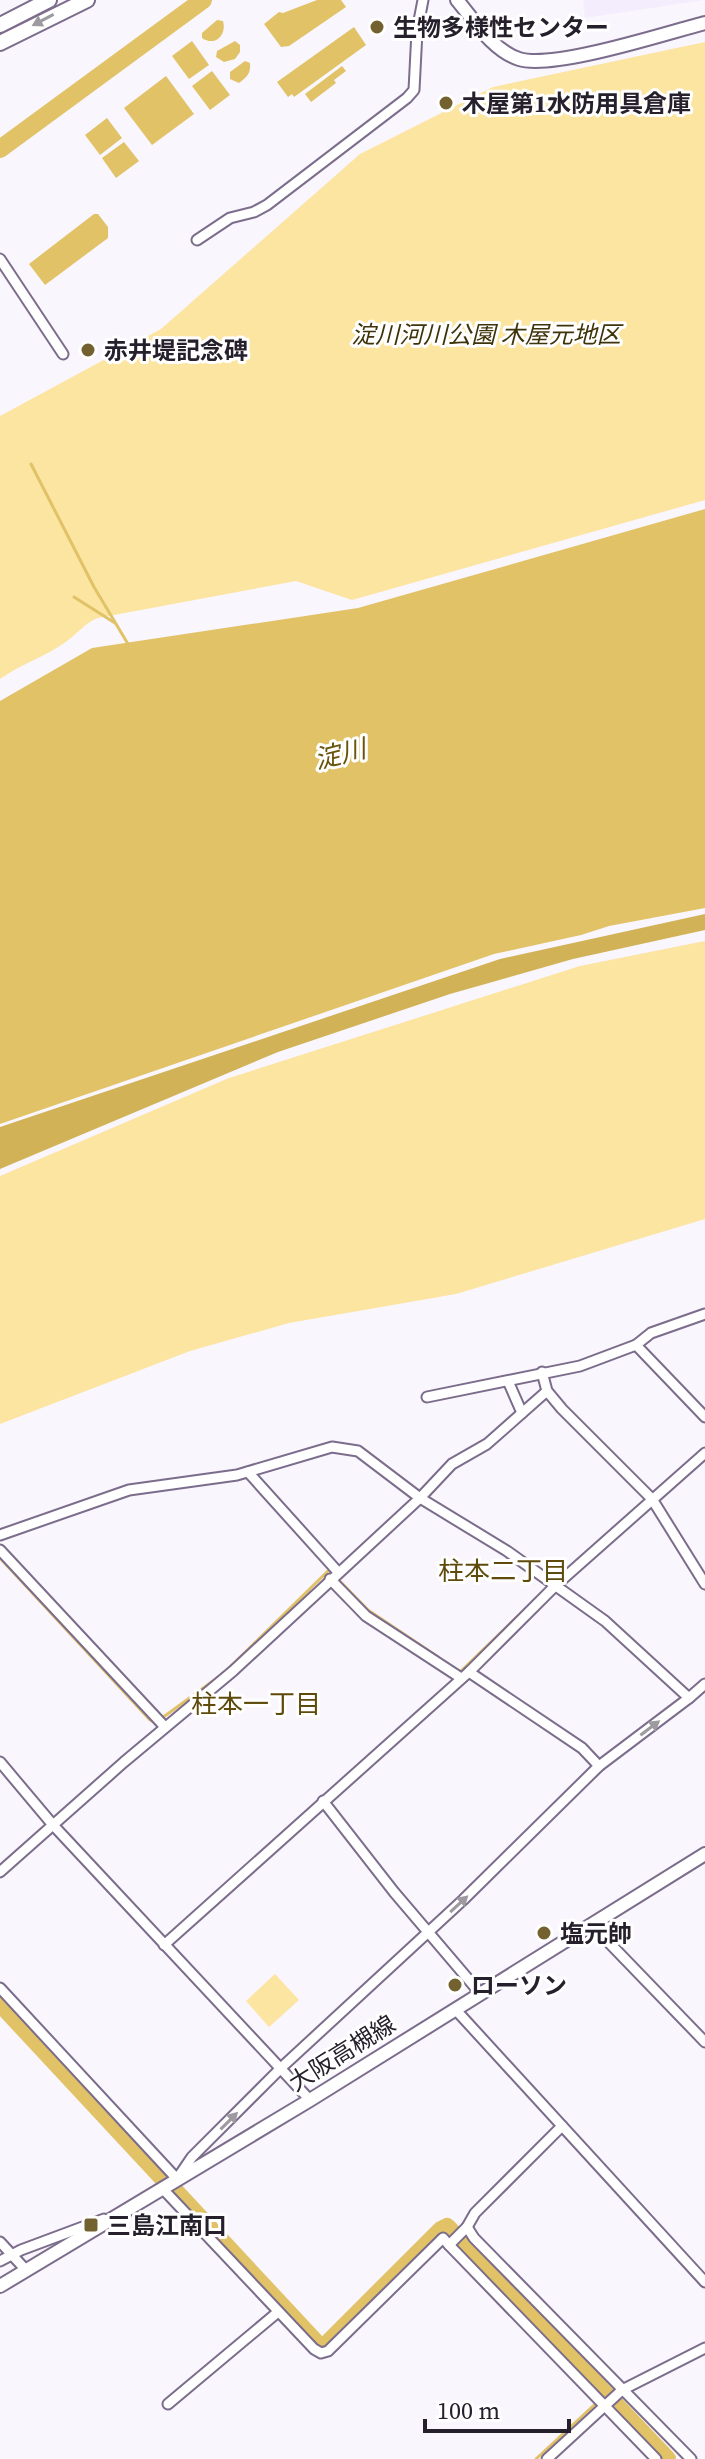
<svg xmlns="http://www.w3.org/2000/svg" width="705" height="2459" font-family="'Source Serif 4','Noto Sans JP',serif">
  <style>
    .built { fill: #f4edfd }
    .green { fill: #fce4a1 }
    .forest { fill: #d1b257 }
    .water { fill: #e1c267 }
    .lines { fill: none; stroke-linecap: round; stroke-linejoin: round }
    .stream { stroke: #e1c267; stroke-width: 3 }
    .river { stroke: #e1c267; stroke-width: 18 }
    .minor-casing { stroke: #7b6d8b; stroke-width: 13 }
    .major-casing { stroke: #7b6d8b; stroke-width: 16 }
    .highway-casing { stroke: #7b6d8b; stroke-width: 18 }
    .minor { stroke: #fff; stroke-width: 9 }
    .major { stroke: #fff; stroke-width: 12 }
    .highway { stroke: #fff; stroke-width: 14 }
    .oneway { fill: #9d9ba0 }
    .poi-dot { fill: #736230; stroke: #fff; stroke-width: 3 }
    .labels { text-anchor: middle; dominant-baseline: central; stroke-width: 6; stroke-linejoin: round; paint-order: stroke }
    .poi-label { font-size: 24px; font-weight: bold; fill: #26202c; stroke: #fff; text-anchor: start }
    .park-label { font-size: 24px; font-style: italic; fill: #3f330a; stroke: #fff }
    .street-label { font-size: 24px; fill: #26202c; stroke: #fff }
    .water-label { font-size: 26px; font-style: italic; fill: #69540d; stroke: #fff }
    .neighbourhood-label { font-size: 26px; fill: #5e4b0c; stroke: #fff }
  </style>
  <rect width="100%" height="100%" fill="#f9f6fd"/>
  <path class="built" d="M583 0H704L585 18Z"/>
  <g class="green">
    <path d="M705 42V500L352 600 296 581 98 618C85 623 78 633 67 641 47 656 21 664 0 679V416L161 329 360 154 493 87Z"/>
    <path d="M705 941V1219L456 1294 289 1323 190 1351 0 1424V1176L229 1078 580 966Z"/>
    <path d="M275 1974 299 2000 269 2027 246 2001Z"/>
  </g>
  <path class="forest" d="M705 914V930L573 959 450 994 278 1052 0 1169V1127L500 959Z"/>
  <g class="water">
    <path d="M317 0H341L346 7 289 46 281 47 264 24 279 12 283 13Z"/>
    <path d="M217 20 223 21C227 35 215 47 202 38V33Z"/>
    <path d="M354 27 366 45 294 97 292 94 288 97 277 82Z"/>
    <path d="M192 41 209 65 189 79 172 56Z"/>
    <path d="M235 41 240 45V52L235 59 224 62 216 57 217 51Z"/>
    <path d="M245 61 250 63C251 73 247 77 239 83L230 79V72Z"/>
    <path d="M342 66 346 71 334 80 336 83 311 102 305 94Z"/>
    <path d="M212 71 230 95 210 110 192 86Z"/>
    <path d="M166 76 194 114 152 145 124 108Z"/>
    <path d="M107 118 122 138 100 155 85 135Z"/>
    <path d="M124 142 139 161 116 178 102 158Z"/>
    <path d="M94 214H98L108 227V238L45 285 29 264Z"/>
    <path d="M705 509V908L609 926 581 935 494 954 0 1124V701L92 648 358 608Z"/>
  </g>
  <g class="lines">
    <g class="stream">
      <path d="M31 464 94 587 128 644"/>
      <path d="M74 597 115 623"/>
      <path d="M0 1558 150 1720 156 1723"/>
      <path d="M457 1671 460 1672 518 1616"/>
      <path d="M162 1718 224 1673 329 1570 368 1610 438 1657"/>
      <path d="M536 2459 606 2394"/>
    </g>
    <g class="river">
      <path d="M0 149 203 0"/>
      <path d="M0 2003 319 2346H325L441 2230 447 2227 667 2459"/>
    </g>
    <g class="minor-casing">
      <g id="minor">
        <path d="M197 240 230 218 254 212 267 205 407 98 414 90 417 31 423 0"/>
        <path d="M0 259 63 354"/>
        <path d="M636 1345 705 1417"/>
        <path d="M542 1372 547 1391 562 1409 652 1499 705 1584"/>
        <path d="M508 1381 522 1413"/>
        <path d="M427 1397 580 1366 636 1345 651 1333 705 1314"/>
        <path d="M248 1472 338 1572"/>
        <path d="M0 1535 129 1490 237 1475 332 1447 358 1451 420 1498 507 1551 605 1621 689 1698 705 1684"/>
        <path d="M0 1550 165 1727"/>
        <path d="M330 1579 366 1616 461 1678"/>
        <path d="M469 1672 582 1748 599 1766"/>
        <path d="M0 1762 53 1825 310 2100"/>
        <path d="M323 1801 394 1892 480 1993"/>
        <path d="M0 1872 124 1762 233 1671 420 1498 452 1464 487 1444 547 1391"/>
        <path d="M591 1924 705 2042"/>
        <path d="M164 1945 469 1672 555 1586 705 1453"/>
        <path d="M0 1988 177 2179 192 2157 282 2067 463 1900 599 1766 689 1698"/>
        <path d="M455 2009 705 2282"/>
        <path d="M162 2188 314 2349 321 2353 328 2351 443 2238 449 2245 467 2227 475 2213 562 2126"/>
        <path d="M467 2227 474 2238 691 2459"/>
        <path d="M0 2242 25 2269"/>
        <path d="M449 2245 656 2459"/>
        <path d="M0 2261 21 2250 104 2219"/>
        <path d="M168 2404 278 2312"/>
        <path d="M547 2459 622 2390 705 2348"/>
      </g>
    </g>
    <g class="major-casing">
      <g id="major">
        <path d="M457 0C474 20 492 50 519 59 553 70 666 33 705 23"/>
        <path d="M0 2286 310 2100 705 1854"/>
      </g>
    </g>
    <g class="highway-casing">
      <g id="highway">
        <path d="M0 25 49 0"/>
        <path d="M0 43 87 0"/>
      </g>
    </g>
    <use href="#minor" class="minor"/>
    <use href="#major" class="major"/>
    <use href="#highway" class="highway"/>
  </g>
  <defs><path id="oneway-solid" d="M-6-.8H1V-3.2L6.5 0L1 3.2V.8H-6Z" transform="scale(2)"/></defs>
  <g class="oneway">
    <use href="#oneway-solid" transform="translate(43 20) rotate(152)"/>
    <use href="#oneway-solid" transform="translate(650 1728) rotate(-37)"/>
    <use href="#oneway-solid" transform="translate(459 1904) rotate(-43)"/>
    <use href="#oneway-solid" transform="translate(229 2121) rotate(-45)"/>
  </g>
  <g class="poi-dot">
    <circle cx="377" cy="27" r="8"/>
    <circle cx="446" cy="103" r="8"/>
    <circle cx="88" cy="350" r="8"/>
    <circle cx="544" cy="1933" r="8"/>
    <circle cx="455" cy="1985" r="8"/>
    <rect x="83" y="2217" width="16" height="16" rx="4"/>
  </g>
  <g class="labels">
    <g class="poi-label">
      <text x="393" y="27">生物多様性センター</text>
      <text x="462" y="103">木屋第1水防用具倉庫</text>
      <text x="104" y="350">赤井堤記念碑</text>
      <text x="560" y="1933">塩元帥</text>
      <text x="471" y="1985">ローソン</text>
      <text x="107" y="2225">三島江南口</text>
    </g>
    <g class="park-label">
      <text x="486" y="334">淀川河川公園 木屋元地区</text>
    </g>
    <g class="street-label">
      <text transform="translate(342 2053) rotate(-32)">大阪高槻線</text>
    </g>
    <g class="water-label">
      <text transform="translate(340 754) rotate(-14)">淀川</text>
    </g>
    <g class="neighbourhood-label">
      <text x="503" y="1571">柱本二丁目</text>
      <text x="256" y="1704">柱本一丁目</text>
    </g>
  </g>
  <path d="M425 2419v12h144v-12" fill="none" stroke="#26202c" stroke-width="4"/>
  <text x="437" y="2419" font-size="24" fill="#26202c" stroke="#ffffff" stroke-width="6" paint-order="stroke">100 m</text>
</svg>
